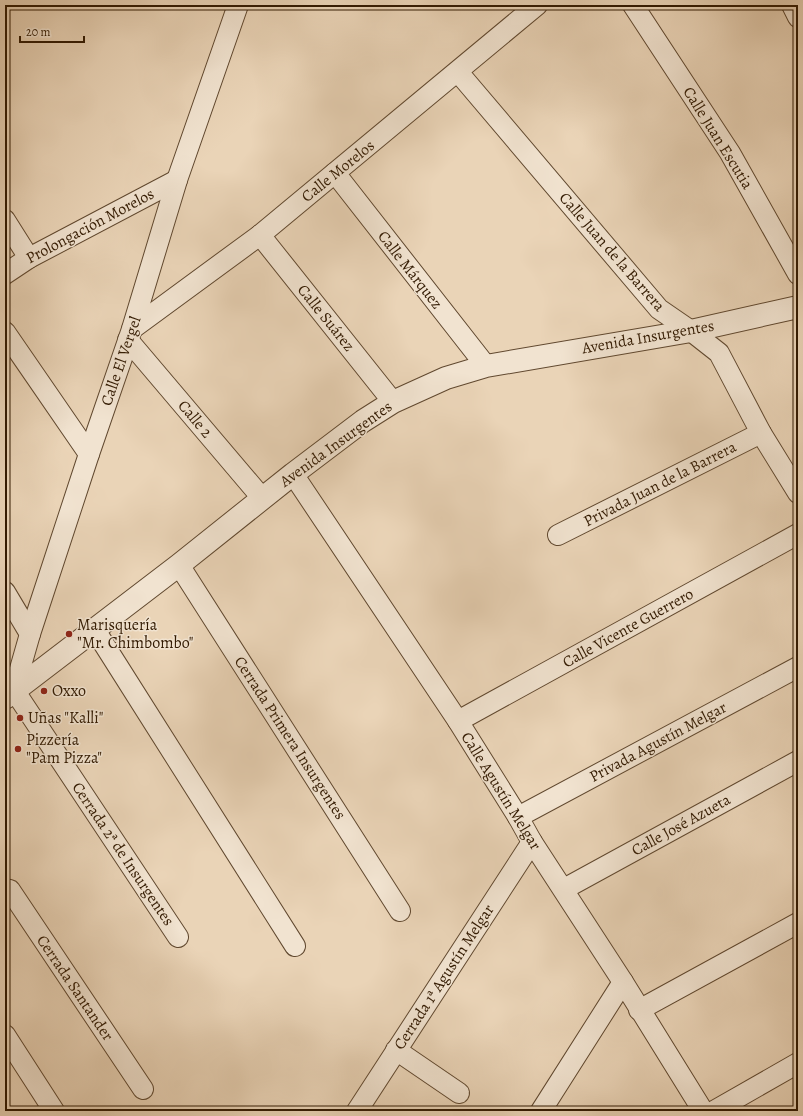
<svg xmlns="http://www.w3.org/2000/svg" width="803" height="1116" font-family="Alegreya,serif">
  <style>
    .lines { fill: none; stroke-linecap: round; stroke-linejoin: round }
    .minor-casing { stroke: #60482f; stroke-width: 22 }
    .tertiary-casing { stroke: #60482f; stroke-width: 24 }
    .minor { stroke: #f1e3d0; stroke-width: 20 }
    .tertiary { stroke: #f1e3d0; stroke-width: 22 }
    .poi-dot { fill: #8f2418; stroke: #f1e3d0; stroke-width: 1.5 }
    .labels { text-anchor: middle; dominant-baseline: central; stroke-width: 3; stroke-linejoin: round; paint-order: stroke }
    .street-label { font-size: 16px; fill: #321a02; stroke: #f1e3d0 }
    .poi-label { font-size: 16px; fill: #321a02; stroke: #f1e3d0; text-anchor: start }
  </style>
  <rect width="100%" height="100%" fill="#ead4b7"/>
  <filter id="stains"><feTurbulence type="fractalNoise" baseFrequency=".005" numOctaves="4"/><feColorMatrix values="0 0 0 0 .2 0 0 0 0 .09 0 0 0 0 .02 0 0 0 .5 -.17"/></filter>
  <radialGradient id="worn" r=".72"><stop offset=".6" stop-color="#630" stop-opacity="0"/><stop offset="1" stop-color="#630" stop-opacity=".3"/></radialGradient>
  <g class="lines">
    <g class="minor-casing">
      <g id="minor">
        <path d="M633 5 730 153 798 274"/>
        <path d="M792 5 798 17"/>
        <path d="M458 72 659 309 691 331 719 353 761 433 798 493"/>
        <path d="M335 173 486 366"/>
        <path d="M5 220 29 258"/>
        <path d="M260 235 393 402"/>
        <path d="M5 274 29 258 177 180"/>
        <path d="M132 329 260 235 537 5"/>
        <path d="M5 332 89 454"/>
        <path d="M128 340 262 498"/>
        <path d="M293 474 458 721 518 817 532 842 623 982 703 1111"/>
        <path d="M558 535 761 433"/>
        <path d="M179 565 400 911"/>
        <path d="M5 592 30 634"/>
        <path d="M95 630 295 946"/>
        <path d="M458 721 798 534"/>
        <path d="M518 817 798 667"/>
        <path d="M5 889 10 890 143 1089"/>
        <path d="M564 889 798 761"/>
        <path d="M178 937 14 690 30 634 89 454 132 329 177 180 238 5"/>
        <path d="M639 1010 798 923"/>
        <path d="M5 1035 54 1111"/>
        <path d="M396 1050 459 1093"/>
        <path d="M357 1111 532 842"/>
        <path d="M541 1111 623 982"/>
        <path d="M714 1111 798 1063"/>
      </g>
    </g>
    <g class="tertiary-casing">
      <path id="tertiary" d="M5 698 179 565 293 474 363 421 393 402 446 378 486 366 691 331 798 307"/>
    </g>
    <use href="#minor" class="minor"/>
    <use href="#tertiary" class="tertiary"/>
  </g>
  <g class="poi-dot">
    <circle cx="69" cy="634" r="4"/>
    <circle cx="44" cy="691" r="4"/>
    <circle cx="20" cy="718" r="4"/>
    <circle cx="18" cy="749" r="4"/>
  </g>
  <g class="labels">
    <g class="street-label">
      <text transform="translate(718 138) rotate(58)">Calle Juan Escutia</text>
      <text transform="translate(338 171) rotate(-39)">Calle Morelos</text>
      <text transform="translate(90 226) rotate(-28)">Prolongación Morelos</text>
      <text transform="translate(612 252) rotate(49)">Calle Juan de la Barrera</text>
      <text transform="translate(410 270) rotate(52)">Calle Márquez</text>
      <text transform="translate(326 318) rotate(51)">Calle Suárez</text>
      <text transform="translate(648 337) rotate(-10)">Avenida Insurgentes</text>
      <text transform="translate(121 361) rotate(-71)">Calle El Vergel</text>
      <text transform="translate(195 419) rotate(50)">Calle 2</text>
      <text transform="translate(336 444) rotate(-36)">Avenida Insurgentes</text>
      <text transform="translate(660 484) rotate(-27)">Privada Juan de la Barrera</text>
      <text transform="translate(628 628) rotate(-29)">Calle Vicente Guerrero</text>
      <text transform="translate(290 738) rotate(57)">Cerrada Primera Insurgentes</text>
      <text transform="translate(658 742) rotate(-28)">Privada Agustín Melgar</text>
      <text transform="translate(501 791) rotate(58)">Calle Agustín Melgar</text>
      <text transform="translate(681 825) rotate(-29)">Calle José Azueta</text>
      <text transform="translate(123 854) rotate(56)">Cerrada 2ª de Insurgentes</text>
      <text transform="translate(444 977) rotate(-57)">Cerrada 1ª Agustín Melgar</text>
      <text transform="translate(75 988) rotate(56)">Cerrada Santander</text>
    </g>
    <g class="poi-label">
      <text x="77" y="625">Marisquería<tspan x="77" dy="18">"Mr. Chimbombo"</tspan></text>
      <text x="52" y="691">Oxxo</text>
      <text x="28" y="718">Uñas "Kalli"</text>
      <text x="26" y="740">Pizzería<tspan x="26" dy="18">"Pam Pizza"</tspan></text>
    </g>
  </g>
  <rect width="803" height="1116" fill="none" stroke="#ead4b7" stroke-width="20"/>
  <rect x="6" y="6" width="791" height="1104" fill="none" stroke="#321a02" stroke-width="2"/>
  <rect x="10" y="10" width="783" height="1096" fill="none" stroke="#321a02"/>
  <path d="M20 36v6h64v-6" fill="none" stroke="#321a02" stroke-width="2"/>
  <text x="26" y="36" font-size="12" fill="#321a02" stroke="#f1e3d0" stroke-width="3" paint-order="stroke">20 m</text>
  <rect width="100%" height="100%" filter="url(#stains)"/>
  <rect width="100%" height="100%" fill="url(#worn)"/>
</svg>
